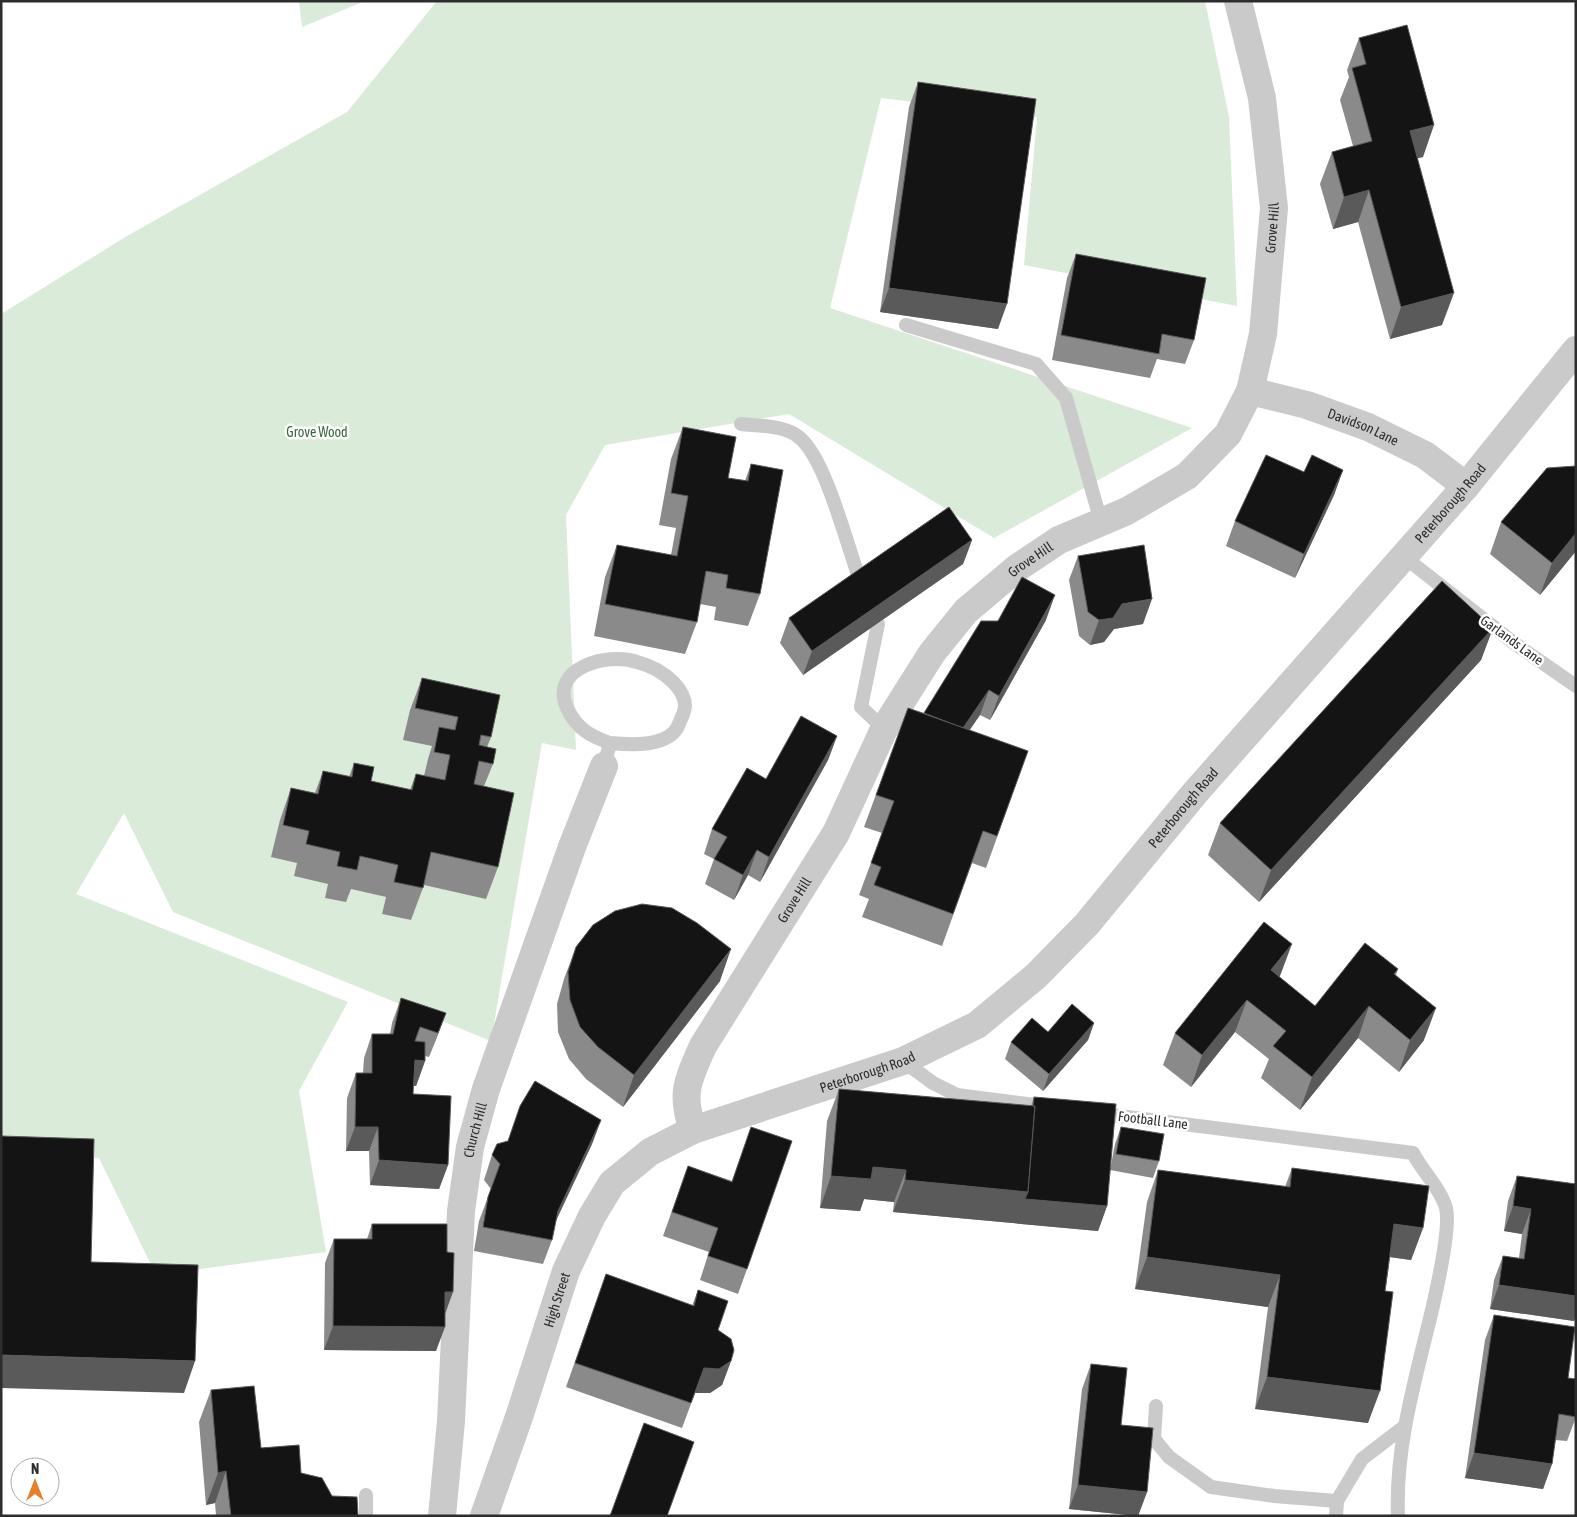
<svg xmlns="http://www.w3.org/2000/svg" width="1577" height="1517" font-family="'Asap Condensed',sans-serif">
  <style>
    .green { fill: #daebda; fill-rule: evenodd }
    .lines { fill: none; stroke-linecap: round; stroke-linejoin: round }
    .lane { stroke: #cacaca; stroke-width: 14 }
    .street { stroke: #cacaca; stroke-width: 28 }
    .wall { fill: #8a8a8a }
    .shaded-wall { fill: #5a5a5a }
    .building { fill: #141414; stroke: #5a5a5a }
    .labels { text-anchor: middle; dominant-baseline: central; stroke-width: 5; stroke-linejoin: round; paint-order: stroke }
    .street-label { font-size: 14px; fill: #2d2d2d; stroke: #fff }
    .park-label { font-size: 14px; fill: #3a683d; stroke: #fff }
  </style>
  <rect width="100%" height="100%" fill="#fff"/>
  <g class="green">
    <path d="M299 1H365L302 27Z"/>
    <path d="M437 1H1205L1229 117 1237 306 1024 265 1037 117 881 98 830 308 1192 428 994 538 789 414 605 445 566 515 576 750 542 743 491 1041 173 912 124 813 76 894 348 1002 299 1091 326 1252 156 1275 99 1158 1 1155V314L127 236 347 112ZM447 749 411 920 382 914 386 897 295 876 297 863 422 784Z"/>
  </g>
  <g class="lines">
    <g class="lane">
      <path d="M906 325 1036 364 1066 398 1101 522"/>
      <path d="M741 424C759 426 786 425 800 438 827 461 848 550 862 586"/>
      <path d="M1403 556 1514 643 1576 686"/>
      <path d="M878 624 861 707 884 729"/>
      <path d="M604 766 610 743C590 736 577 729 567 708 549 668 607 652 637 662 652 666 663 672 673 682 679 688 685 697 685 706 685 711 681 719 679 724 670 748 630 745 610 743"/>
      <path d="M903 1061 933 1083 957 1095 1050 1107"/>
      <path d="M1096 1113 1413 1153C1422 1171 1441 1189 1446 1208 1451 1228 1437 1288 1432 1310 1416 1377 1395 1446 1398 1516"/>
      <path d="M1156 1406 1154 1439 1169 1457 1211 1487 1274 1496 1337 1501"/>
      <path d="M366 1516V1495"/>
      <path d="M1336 1516 1337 1501 1362 1459 1405 1426"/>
    </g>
    <g class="street">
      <path id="s1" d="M1250 391 1307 405 1368 427 1425 455 1466 486"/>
      <path id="s2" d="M693 1130C680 1093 688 1080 703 1046L836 833 884 729 932 653 966 611 1017 568 1059 540 1127 511 1187 476 1228 434 1250 391 1263 334 1274 208 1262 98 1238 1"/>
      <path id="s3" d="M442 1516 451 1421 461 1211 470 1147 486 1089 572 847 604 766"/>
      <path id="s4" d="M484 1516 519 1417 566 1271 592 1216 612 1183 650 1152 693 1130 903 1061 977 1025 1036 976 1087 924 1194 794 1466 486 1576 350"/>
    </g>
  </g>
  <g class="wall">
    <path d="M1359 38 1423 157 1417 158 1442 325 1390 339 1358 222 1333 229 1320 184 1332 152 1353 146 1340 100 1349 77 1347 70Z"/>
    <path d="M918 82 998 329 880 312 909 107Z"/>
    <path d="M1076 254 1194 340 1185 364 1157 359 1150 378 1052 360 1067 278Z"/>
    <path d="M683 427 728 478 745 481 751 464 760 594 748 626 714 620 716 607 700 604 697 622 685 654 594 636 605 577 617 545 671 555 676 528 659 525 671 459Z"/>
    <path d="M1576 465V551L1540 595 1490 554 1501 522Z"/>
    <path d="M1343 470 1334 495 1295 578 1226 546 1235 521 1304 472Z"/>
    <path d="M972 540 963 564 803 675 780 643 789 618Z"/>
    <path d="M1078 556 1143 624 1114 629 1104 642 1090 645 1079 636 1069 580Z"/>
    <path d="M1046 620 990 720 980 715 969 730 1028 751 986 868 972 863 942 946 862 917 869 899 859 895 882 833 864 827 908 708 924 713Z"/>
    <path d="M1493 628 1481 660 1259 902 1208 855 1220 823Z"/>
    <path d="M422 678 491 737 487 747 493 764 484 786 498 867 486 899 424 885 411 920 382 914 386 897 351 889 346 902 325 898 328 884 294 876 297 863 271 857 280 820 291 788 315 793 323 771 349 777 354 763 371 781 410 790 416 774 424 776 428 759 432 746 403 740 410 710Z"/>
    <path d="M837 736 828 760 760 882 748 875 734 900 705 884 714 859 704 854 712 829 766 779Z"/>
    <path d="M576 947 720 981 623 1107 586 1079 569 1059 558 1032 557 1004 564 979Z"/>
    <path d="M1398 969 1396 975 1424 1040 1399 1072 1358 1038 1300 1110 1261 1078 1269 1059 1235 1032 1191 1087 1163 1065 1175 1033 1280 976 1279 977 1315 1006Z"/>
    <path d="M401 998 446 1013 429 1057 425 1056V1061L416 1086 413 1085V1094L448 1165 439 1189 370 1185 369 1151H346L347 1098 356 1073H363L364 1058 372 1034H390L392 1023Z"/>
    <path d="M1094 1023 1088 1040 1043 1091 1005 1059 1011 1042 1048 1032Z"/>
    <path d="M839 1089 1031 1106 1034 1097 1107 1206 1098 1231 893 1212 894 1202 864 1199 860 1211 820 1208 827 1121Z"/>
    <path d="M601 1120 592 1144 556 1221 552 1240 543 1264 474 1251 479 1221 491 1189 484 1180 492 1155Z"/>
    <path d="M751 1127 747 1269 738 1294 700 1280 709 1252 663 1236 688 1166 732 1181Z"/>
    <path d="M1121 1127 1159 1161 1153 1178 1110 1170 1115 1144Z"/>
    <path d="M1292 1168 1423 1228 1411 1260 1390 1257 1368 1423 1255 1409 1268 1307 1135 1289 1147 1202 1158 1170 1285 1187Z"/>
    <path d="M1517 1176 1576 1184 1574 1321 1490 1309 1494 1280 1503 1256 1519 1258 1522 1234 1504 1231 1508 1201Z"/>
    <path d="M372 1224 445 1315 436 1351 324 1350 325 1263 334 1239H367Z"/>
    <path d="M606 1274 692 1306 698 1290 718 1330 731 1361 722 1385 710 1393H695L682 1428 566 1387Z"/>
    <path d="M1494 1315 1568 1378 1576 1417 1567 1441 1555 1440 1552 1464 1543 1489 1465 1478 1485 1340Z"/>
    <path d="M1091 1364 1121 1425 1147 1492 1138 1516 1069 1509 1082 1389Z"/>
    <path d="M211 1390 261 1448 301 1473 358 1516H216L215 1503 206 1505 199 1422Z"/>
  </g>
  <g class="shaded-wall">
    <path d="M1434 125 1423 157 1398 163 1410 131Z"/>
    <path d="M1369 190 1358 222 1333 229 1344 197Z"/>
    <path d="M889 288 1007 304 998 329 880 312Z"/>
    <path d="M1454 293 1442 325 1390 339 1401 307Z"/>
    <path d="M1343 470 1334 495 1295 578 1304 554Z"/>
    <path d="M1576 533V551L1540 595 1552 563Z"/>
    <path d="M972 540 963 564 803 675 812 651Z"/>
    <path d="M1055 595 1046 620 990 720 999 696Z"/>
    <path d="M1152 599 1143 624 1114 629 1104 642 1090 645 1099 620 1122 604Z"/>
    <path d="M1493 628 1481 660 1259 902 1271 870Z"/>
    <path d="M989 690 980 715 950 759 959 734Z"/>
    <path d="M837 736 828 760 760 882 769 857Z"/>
    <path d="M757 850 748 875 734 900 743 875Z"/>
    <path d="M1292 944 1280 976 1259 1002 1271 970Z"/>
    <path d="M731 949 720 981 623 1107 634 1075Z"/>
    <path d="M1247 1000 1235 1032 1191 1087 1202 1055Z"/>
    <path d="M1369 1006 1358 1038 1300 1110 1312 1077Z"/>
    <path d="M1436 1008 1424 1040 1399 1072 1410 1040Z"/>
    <path d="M446 1013 437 1037 429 1057 438 1033Z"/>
    <path d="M1094 1023 1088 1040 1043 1091 1049 1074Z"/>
    <path d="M415 1060 425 1061 416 1086 406 1085Z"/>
    <path d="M601 1120 592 1144 549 1235 558 1211Z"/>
    <path d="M355 1127H378L369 1151H346Z"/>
    <path d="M379 1160 448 1165 439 1189 370 1185Z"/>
    <path d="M873 1167 906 1170 894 1202 864 1199 860 1211 820 1208 831 1176Z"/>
    <path d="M905 1180 1028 1192 1107 1206 1098 1231 893 1212Z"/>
    <path d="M1513 1206 1531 1209 1522 1234 1504 1231Z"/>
    <path d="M1394 1224 1423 1228 1411 1260 1382 1256Z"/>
    <path d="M1147 1257 1280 1275 1268 1307 1135 1289Z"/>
    <path d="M1499 1285 1576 1296V1317L1574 1321 1490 1309Z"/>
    <path d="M445 1292H453L444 1317Z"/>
    <path d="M333 1326 445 1327 436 1351 324 1350Z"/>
    <path d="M1 1355 195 1361 184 1393 1 1388Z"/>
    <path d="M731 1361 722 1385 710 1393H695L704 1368Z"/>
    <path d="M1267 1377 1380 1391 1368 1423 1255 1409Z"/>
    <path d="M1474 1453 1552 1464 1543 1489 1465 1478Z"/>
    <path d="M226 1471 215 1503 206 1505 218 1473Z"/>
    <path d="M1078 1485 1147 1492 1138 1516 1069 1509Z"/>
  </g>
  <g class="building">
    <path d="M1407 25 1434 125 1410 131 1454 293 1401 307 1369 190 1344 197 1332 152 1372 141 1352 68 1366 64 1359 38Z"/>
    <path d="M918 82 1036 99 1007 304 889 288Z"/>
    <path d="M1076 254 1206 278 1194 340 1162 334 1159 354 1061 335Z"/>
    <path d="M683 427 736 437 728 478 748 481 751 464 783 470 760 594 726 588 728 575 706 571 697 622 605 604 617 545 677 556 688 496 671 493Z"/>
    <path d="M1266 455 1304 472 1312 455 1343 470 1304 554 1235 521Z"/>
    <path d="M1576 466V533L1552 563 1501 522 1547 468Z"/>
    <path d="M949 507 972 540 812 651 789 618Z"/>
    <path d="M1144 545 1152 599 1122 604 1113 618 1099 620 1088 612 1078 556Z"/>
    <path d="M1022 577 1055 595 999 696 989 690 963 728 924 713 981 621H998Z"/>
    <path d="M1442 581 1493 628 1271 870 1220 823Z"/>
    <path d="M422 678 500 695 491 737 481 735 479 745 496 749 493 764 479 761 474 784 514 793 498 867 431 852 423 888 394 882 398 865 360 856 357 870 337 866 340 852 306 844 309 831 283 825 291 788 318 794 323 771 352 777 354 763 374 767 371 781 412 790 416 774 445 780 450 755 434 752 439 727 455 730 458 717 415 708Z"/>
    <path d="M908 708 1028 751 997 836 983 831 953 914 874 885 881 867 871 863 894 801 876 795Z"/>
    <path d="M801 716 837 736 769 857 757 850 743 875 714 859 727 837 712 829 747 768 766 779Z"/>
    <path d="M642 904 672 908 697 923 731 949 634 1075 598 1047 580 1027 570 1000 568 972 576 947 593 925 615 911Z"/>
    <path d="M1264 922 1292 944 1271 970 1315 1006 1365 943 1398 969 1394 974 1436 1008 1410 1040 1369 1006 1312 1077 1273 1046 1286 1031 1247 1000 1202 1055 1175 1033Z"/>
    <path d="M401 998 446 1013 438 1033 420 1027 415 1041 425 1042V1061L415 1060 413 1094 451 1096 448 1165 379 1160 378 1127H355L356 1073H372V1034H393Z"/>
    <path d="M1072 1004 1094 1023 1049 1074 1011 1042 1032 1018 1048 1032Z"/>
    <path d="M535 1081 601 1120 558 1211 552 1240 483 1227 488 1197 500 1164 492 1155 497 1144 508 1141 520 1106Z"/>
    <path d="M839 1089 1035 1106 1028 1192 905 1180 906 1170 873 1167 871 1179 831 1176Z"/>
    <path d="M1034 1097 1116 1104 1107 1206 1025 1199 1028 1192 1035 1106H1033Z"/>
    <path d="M751 1127 792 1141 747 1269 708 1256 718 1228 672 1212 688 1166 732 1182Z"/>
    <path d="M1121 1127 1164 1134 1159 1161 1116 1154Z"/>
    <path d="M1 1136 94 1139 91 1262 198 1265 195 1361 1 1355Z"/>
    <path d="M1292 1168 1429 1186 1423 1228 1394 1224 1385 1291 1393 1292 1380 1391 1267 1377 1280 1275 1147 1257 1158 1170 1290 1187Z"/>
    <path d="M1517 1176 1576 1184V1296L1499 1285 1503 1256 1524 1259 1531 1209 1513 1206Z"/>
    <path d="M372 1224H447V1252L454 1253 453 1292H445V1327L333 1326 334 1239H372Z"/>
    <path d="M606 1274 694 1306 698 1290 728 1301 718 1330 731 1339 734 1350 731 1361 719 1369 704 1368 691 1403 575 1363Z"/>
    <path d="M1494 1315 1575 1327 1568 1378 1576 1379V1417L1559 1414 1552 1464 1474 1453Z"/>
    <path d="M1091 1364 1127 1368 1121 1425 1153 1428 1147 1492 1078 1485Z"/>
    <path d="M254 1386 261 1448 299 1445 301 1473 322 1478 332 1496 357 1497 358 1516H231L226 1471 218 1473 211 1390Z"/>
    <path d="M644 1423 694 1442 667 1516H610Z"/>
  </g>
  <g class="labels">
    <g class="street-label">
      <text stroke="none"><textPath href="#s2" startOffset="1130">Grove Hill</textPath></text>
      <text stroke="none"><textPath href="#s1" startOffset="119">Davidson Lane</textPath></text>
      <text stroke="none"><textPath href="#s4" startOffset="1464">Peterborough Road</textPath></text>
      <text stroke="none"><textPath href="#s2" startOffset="680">Grove Hill</textPath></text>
      <text transform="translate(1512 640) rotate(36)">Garlands Lane</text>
      <text stroke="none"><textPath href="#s4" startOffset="1059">Peterborough Road</textPath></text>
      <text stroke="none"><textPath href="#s2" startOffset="260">Grove Hill</textPath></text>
      <text stroke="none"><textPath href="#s4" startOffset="639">Peterborough Road</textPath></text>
      <text transform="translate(1153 1120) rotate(7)">Football Lane</text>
      <text stroke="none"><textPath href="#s3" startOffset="388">Church Hill</textPath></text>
      <text stroke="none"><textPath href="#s4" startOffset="228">High Street</textPath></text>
    </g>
    <g class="park-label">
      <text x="317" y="432">Grove Wood</text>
    </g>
  </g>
  <rect width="1577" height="1517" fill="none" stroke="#2d2d2d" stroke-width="5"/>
  <g transform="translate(35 1482)"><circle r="24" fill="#ffffff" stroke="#ababab"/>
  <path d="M0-4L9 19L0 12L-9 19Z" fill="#e6802c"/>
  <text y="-8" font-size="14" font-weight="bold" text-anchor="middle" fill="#2d2d2d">N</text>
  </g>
</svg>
